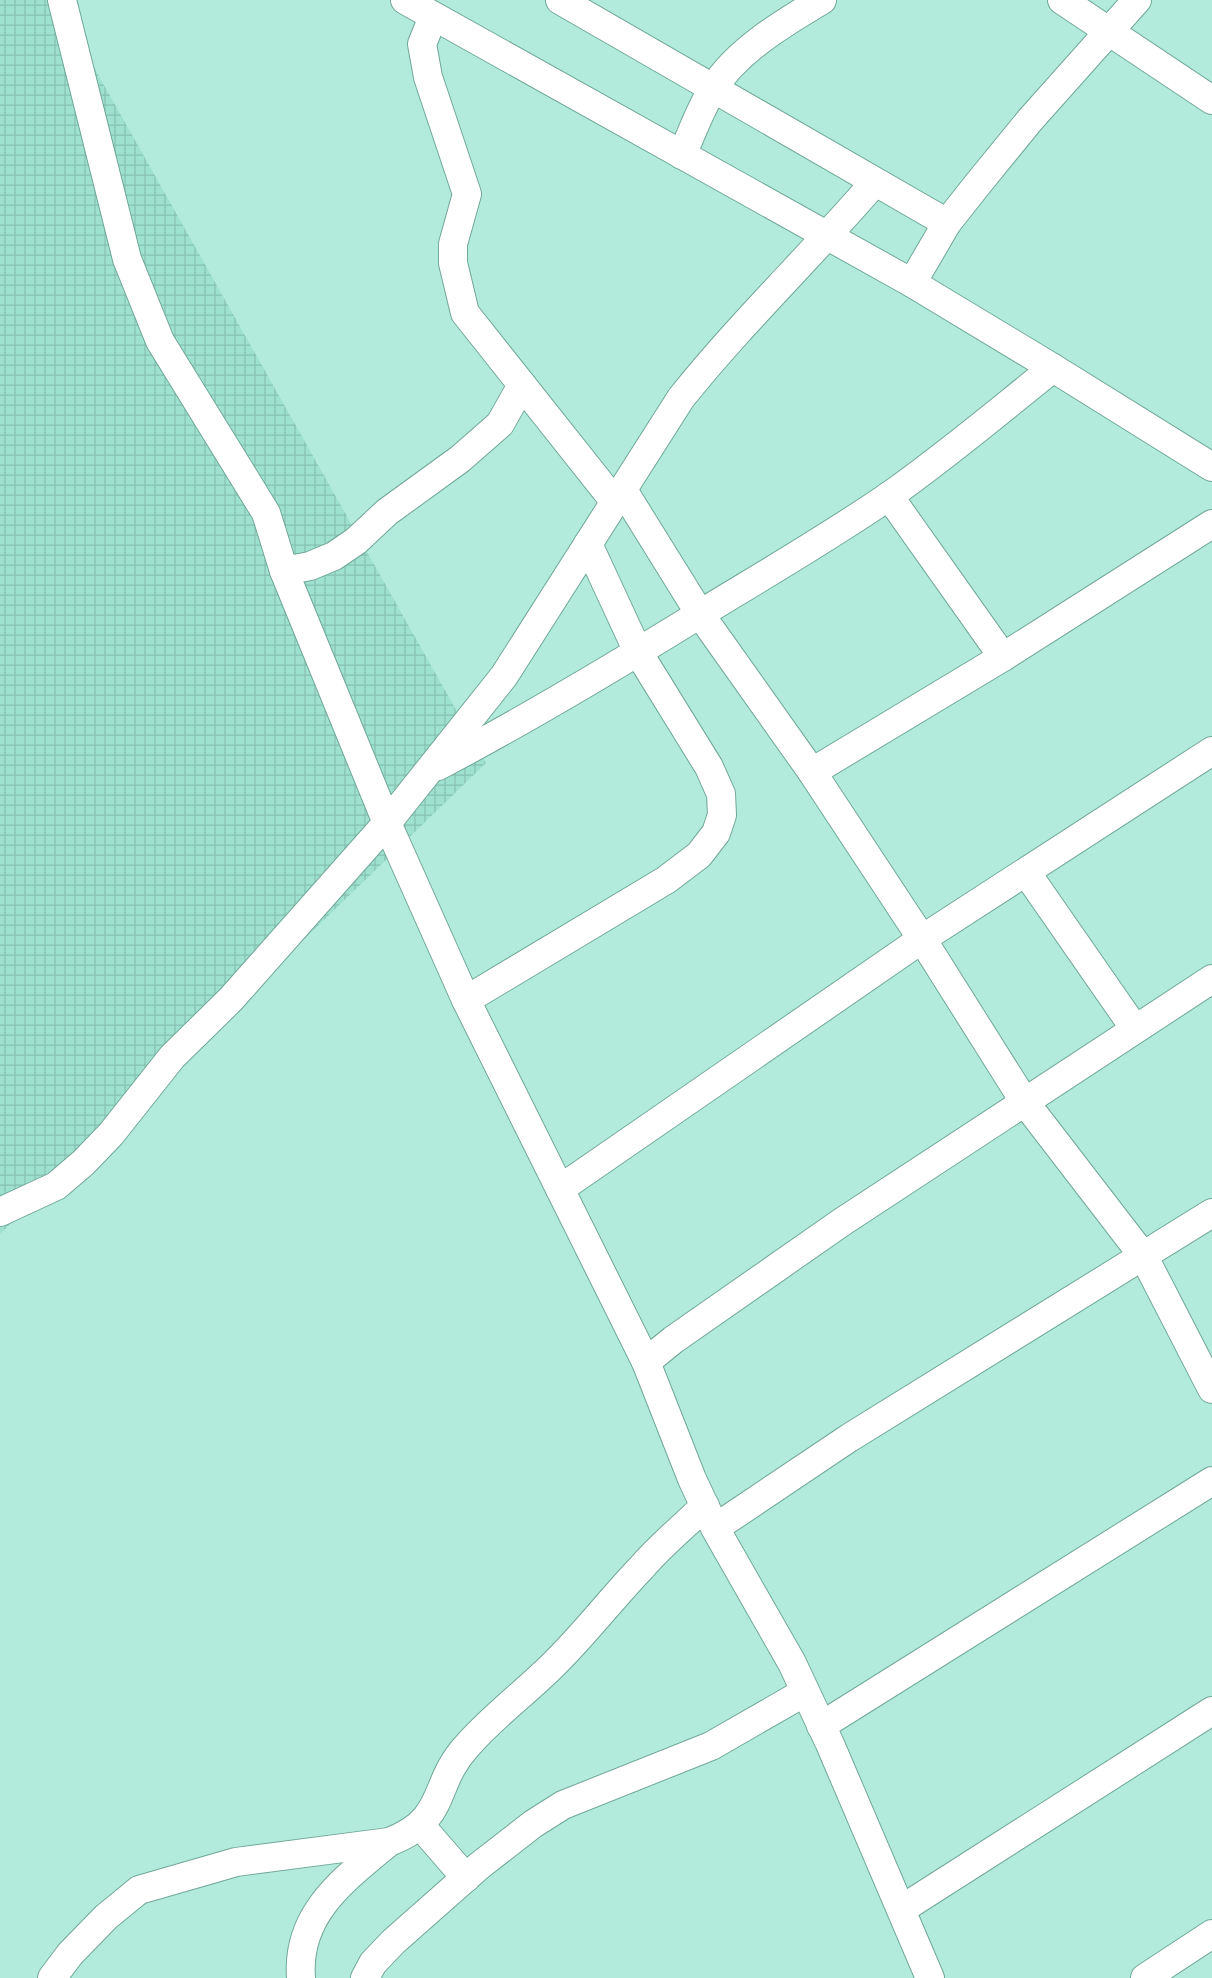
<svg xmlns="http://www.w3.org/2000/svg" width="1212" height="1978" font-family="Cabin,sans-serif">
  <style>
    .industrial { fill: url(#industrial-grid) }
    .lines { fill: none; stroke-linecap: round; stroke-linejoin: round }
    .street-casing { stroke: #70a798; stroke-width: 30 }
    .street { stroke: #fff; stroke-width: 28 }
  </style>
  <defs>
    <pattern id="industrial-grid" width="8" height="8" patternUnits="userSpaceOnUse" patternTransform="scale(1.25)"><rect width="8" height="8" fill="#9ee1cf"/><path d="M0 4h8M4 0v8" fill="none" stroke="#87c1b1"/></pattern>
  </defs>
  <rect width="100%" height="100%" fill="#b2ebdb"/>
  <path class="industrial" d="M0 0H56L486 763 0 1234Z"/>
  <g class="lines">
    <g class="street-casing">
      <g id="street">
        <path d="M62 0 127 259 160 341 266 513 284 571 387 823 466 1000 646 1362 692 1479 715 1528 792 1663 830 1744 930 1978"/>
        <path d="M405 0 912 283 1053 368 1212 467"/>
        <path d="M560 0 947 223"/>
        <path d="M1062 0 1212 100"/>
        <path d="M433 17 422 44 428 77 467 194 453 244V263L465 313 615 502"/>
        <path d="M682 155C692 133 700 109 713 89 736 51 785 22 822 0"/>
        <path d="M912 283 947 223 977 185 1030 120 1137 0"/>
        <path d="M623 490 700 614 812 772 922 939 1024 1101 1144 1257 1212 1389"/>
        <path d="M889 496 1003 657"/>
        <path d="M284 571 310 566 334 556 356 541 387 512 460 459 500 424 522 385"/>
        <path d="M438 766C528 719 614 667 700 614 764 575 828 538 889 496 946 456 999 411 1053 368"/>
        <path d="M812 772 1003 657 1212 524"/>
        <path d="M1026 872 1135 1029"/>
        <path d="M466 1000 666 880 699 855 716 833 722 815 721 794 709 767 638 652 588 544"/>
        <path d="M560 1189 922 939 1212 751"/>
        <path d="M0 1212 56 1186 83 1163 111 1134 172 1057 231 999 387 823 504 676 681 398C741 323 811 256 874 183"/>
        <path d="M646 1362 673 1340 842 1222 1212 979"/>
        <path d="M715 1528 849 1438 1212 1213"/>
        <path d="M821 1726 1212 1481"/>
        <path d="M420 1825 466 1878"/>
        <path d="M902 1909 1212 1711"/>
        <path d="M52 1978 70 1954 106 1917 139 1890 236 1862 389 1842C449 1819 431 1785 467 1746 495 1714 529 1690 558 1660 588 1630 613 1597 642 1567 661 1545 684 1526 705 1506"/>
        <path d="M301 1978C296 1913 345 1879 389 1842"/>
        <path d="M365 1978 373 1963 393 1942 479 1866 533 1824 563 1805 711 1746 805 1692"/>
        <path d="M1145 1978 1212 1934"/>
      </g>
    </g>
    <use href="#street" class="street"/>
  </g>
</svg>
